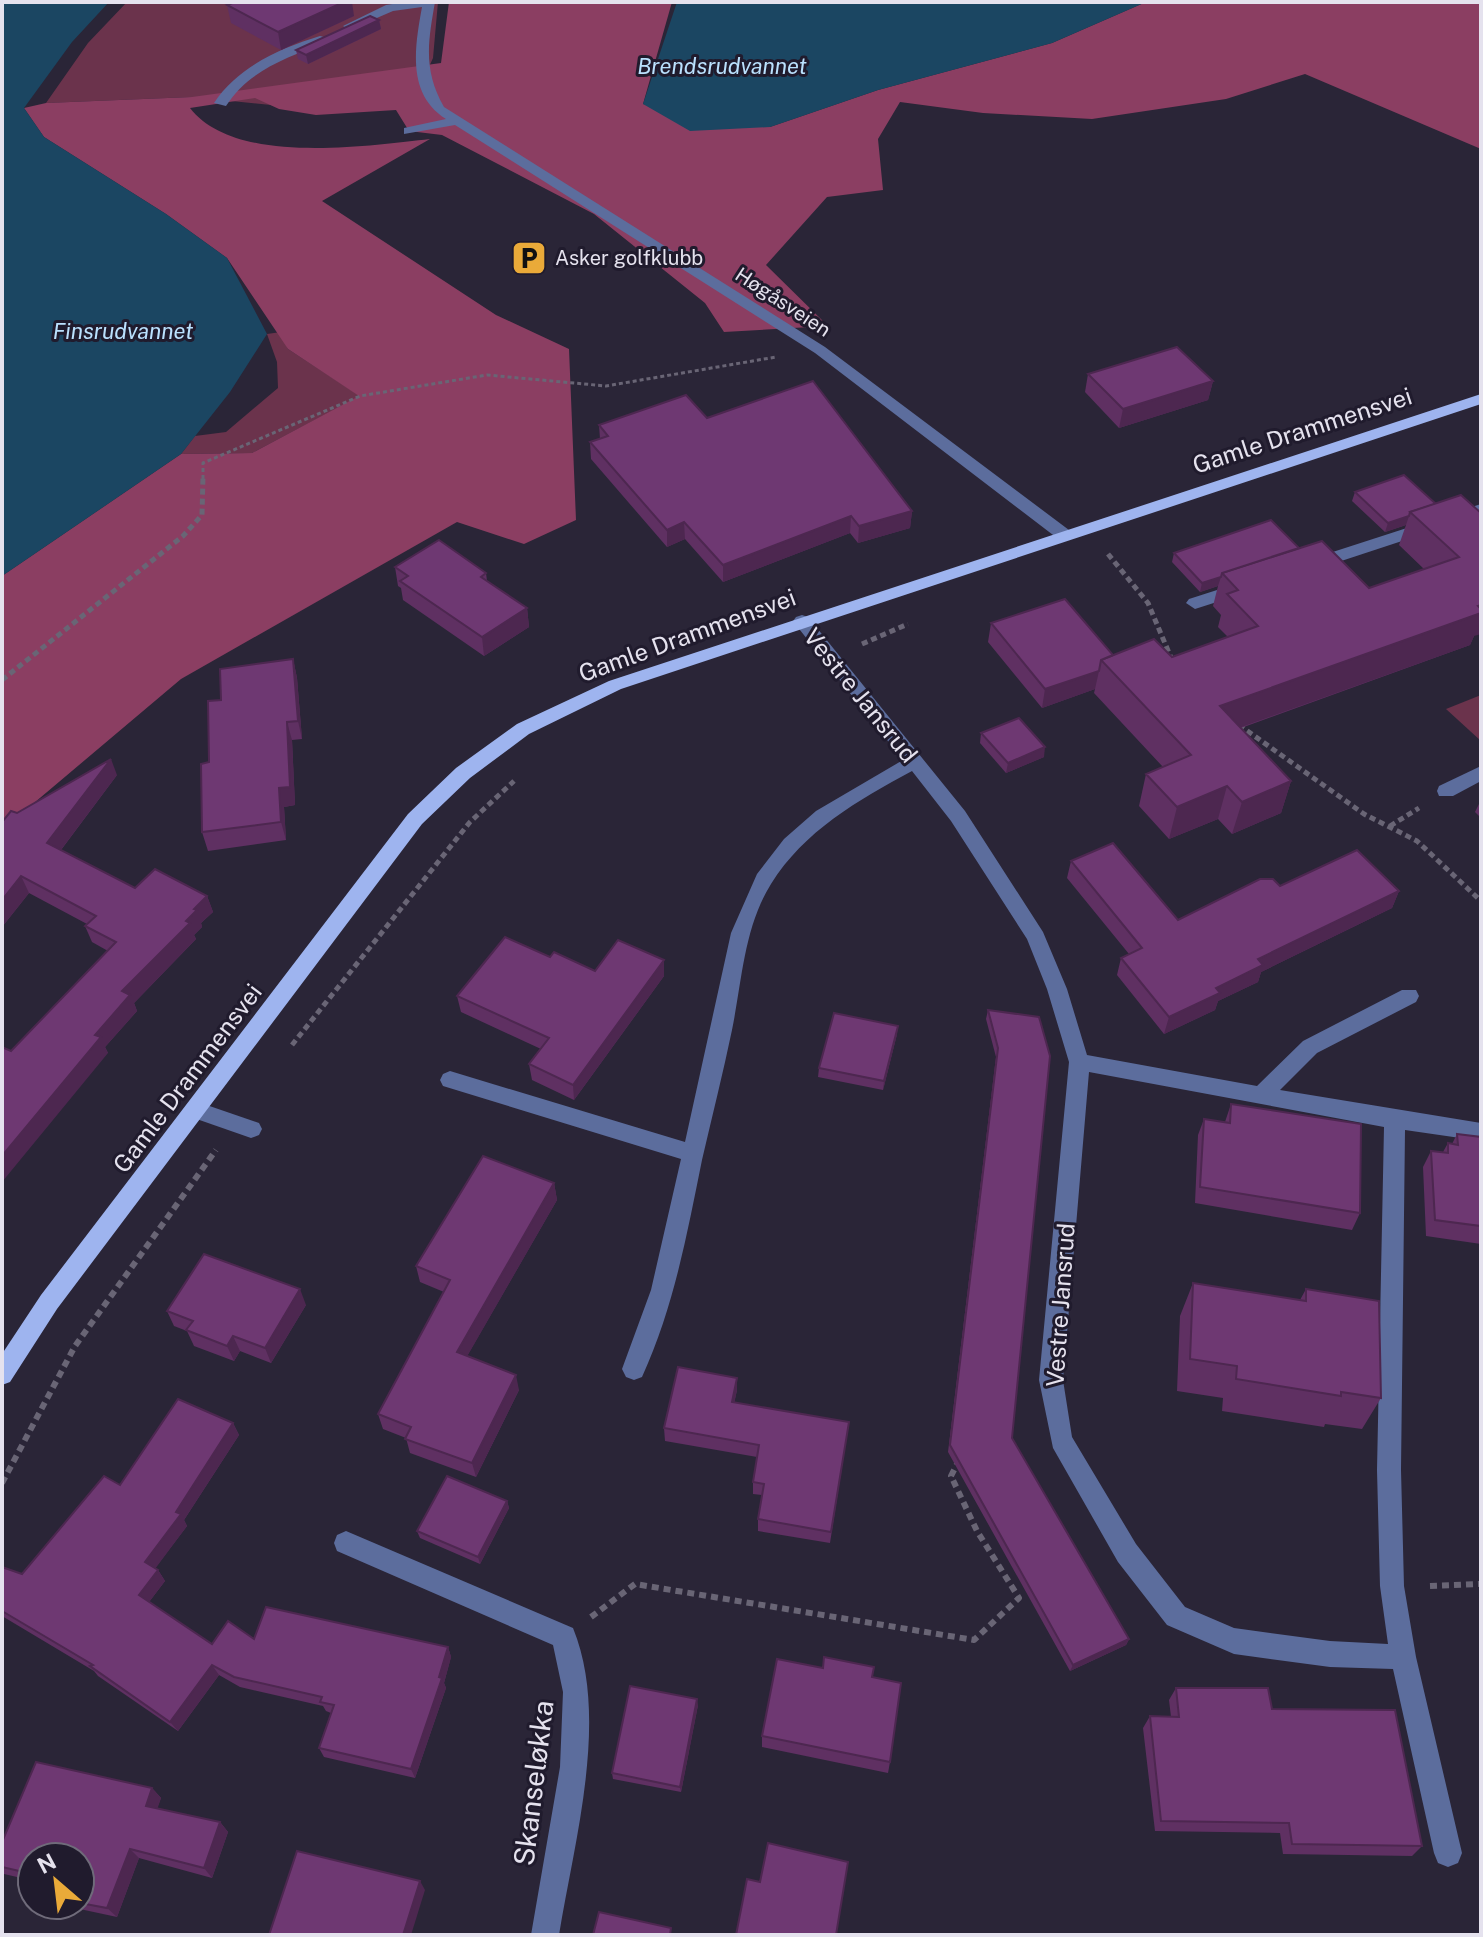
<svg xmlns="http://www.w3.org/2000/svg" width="1483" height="1937" font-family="'Public Sans',sans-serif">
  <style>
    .green { fill: #6b334c }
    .forest { fill: #8b3e62 }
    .water { fill: #1b4662 }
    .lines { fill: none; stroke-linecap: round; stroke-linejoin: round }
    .path-far2 { stroke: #696575; stroke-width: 3; stroke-dasharray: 4 3; stroke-linecap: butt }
    .path-far1 { stroke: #696575; stroke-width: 5; stroke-dasharray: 6 4; stroke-linecap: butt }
    .path { stroke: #696575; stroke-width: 6; stroke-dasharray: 7 5; stroke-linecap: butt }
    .minor { fill: #5c6d9d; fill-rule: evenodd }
    .major { fill: #9eb4ef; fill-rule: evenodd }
    .wall { fill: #5f3062 }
    .shaded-wall { fill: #4d2750 }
    .building { fill: #6e3872; stroke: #4d2750; stroke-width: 2 }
    .labels { text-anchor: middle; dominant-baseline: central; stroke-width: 6; stroke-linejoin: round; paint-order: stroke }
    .far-poi-label { font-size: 20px; fill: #e5e2ee; stroke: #201b2d; text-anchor: start }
    .far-street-label { font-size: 20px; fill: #e5e2ee; stroke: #201b2d }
    .far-water-label { font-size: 22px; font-style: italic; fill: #bae1fe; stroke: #201b2d }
    .street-label { font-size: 24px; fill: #e5e2ee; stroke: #201b2d }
    .near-street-label { font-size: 28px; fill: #e5e2ee; stroke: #201b2d }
  </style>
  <rect width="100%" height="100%" fill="#2a2537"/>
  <g class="green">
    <path d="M127 2H438L433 58 412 105 338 112 192 97 46 103 88 43Z"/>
    <path d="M281 332 288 349 360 396 252 453 181 454 195 436 226 432 278 388 277 362 267 334Z"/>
    <path d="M1481 695V741L1446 709Z"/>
  </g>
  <path class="forest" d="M449 2H672L643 104 770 127 878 90 1052 43 1146 2H1481V149L1305 74 1226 99 1092 119 983 113 900 102 878 139 883 190 827 197 766 265 828 326 724 332 705 303 594 214 442 135 409 131 396 110 316 115 279 109 255 98 190 108C235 166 365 146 430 139L322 201 496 315 569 349 576 520 524 544 457 522 181 679 2 830V576L181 454 252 453 359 396 288 349 227 258 166 214 44 137 24 108 46 103 192 97 441 63Z"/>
  <g class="water">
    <path d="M2 2H109L72 42 24 108 44 137 166 214 227 258 267 334 230 392 181 454 2 576Z"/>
    <path d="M677 2H1146L1052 43 878 90 770 127 690 131 643 104Z"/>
  </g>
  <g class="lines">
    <path class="path-far2" d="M203 479V463L360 396 487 375 606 386 776 357"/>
    <g class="path-far1">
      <path d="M1108 554 1148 603 1172 660"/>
      <path d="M862 644 908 624"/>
      <path d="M2 680 183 536 202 515 203 477"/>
      <path d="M1239 725 1364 814 1417 841 1481 901"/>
      <path d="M1390 826 1419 808"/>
      <path d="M292 1045 470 822 514 781"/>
    </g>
    <g class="path">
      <path d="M2 1483 75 1346 216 1150"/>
      <path d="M1430 1586 1481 1584"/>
      <path d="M591 1617 635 1584 974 1640 1019 1598 977 1531 951 1476 959 1460"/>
    </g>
    <g class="minor">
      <path d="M405 2H435C428 42 423 70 444 107L825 347 1069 530V538H1057L815 353 455 125 404 134V128L446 119C406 94 415 46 422 7L393 11 349 30 343 26 386 5Z"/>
      <path d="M320 36 324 37V43C287 58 249 70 226 106L214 103C238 67 280 48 320 36Z"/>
      <path d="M1481 504V515L1320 568H1308L1306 564 1308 560Z"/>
      <path d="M1242 582 1250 588 1248 592 1195 609 1186 603 1189 599Z"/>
      <path d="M802 615 808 617 965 811 1043 932 1067 989 1087 1055 1257 1086 1303 1041 1402 990H1416L1419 996 1416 1002 1317 1053 1280 1090 1481 1123V1141L1405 1130 1401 1470 1404 1586 1416 1657 1462 1853 1458 1863 1448 1867 1438 1863 1434 1853 1393 1669 1330 1667 1234 1654 1167 1625 1118 1562 1053 1448 1039 1380 1069 1062 1047 989 1027 939 951 821 912 771C858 800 804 831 771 884 744 927 742 981 732 1030 723 1073 712 1117 702 1160 687 1234 674 1307 642 1377L634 1380 626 1377 622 1369 651 1290 681 1159 443 1086 440 1080 443 1074 450 1071 685 1142 731 933 757 874 784 839 816 811 903 760 796 625 793 621 796 617ZM1089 1072 1384 1127 1377 1470 1380 1586 1388 1644 1330 1641 1234 1628 1185 1607 1136 1544 1072 1437 1063 1380Z"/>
      <path d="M1481 766V781L1453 796H1439L1437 791 1439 786Z"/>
      <path d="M195 1101 259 1123 262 1129 259 1135 251 1138 188 1116 184 1110 188 1104Z"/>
      <path d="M346 1531 573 1628C610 1718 574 1842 559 1935H531L560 1767 563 1692 553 1645 337 1551 334 1543 337 1535Z"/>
    </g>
    <path class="major" d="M1481 394V404L621 689 529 734 470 778 422 824 57 1309 10 1382 2 1385V1354L41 1295 408 814 456 768 517 724 609 681Z"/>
  </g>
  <g class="wall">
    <path d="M227 5 354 16 281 50 231 23Z"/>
    <path d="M379 20 381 29 308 64 298 59 296 50Z"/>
    <path d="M1088 374 1213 381 1208 400 1119 428 1085 392Z"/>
    <path d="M707 418 912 511 910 528 858 543 850 533 723 582 685 539 667 547 591 459 590 442 600 439 599 425Z"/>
    <path d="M1355 492 1436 504 1461 495 1474 636 1470 645 1241 728 1291 781 1281 813 1232 834 1218 819 1169 839 1139 806 1146 774 1163 767 1094 693 1095 689 1042 708 988 642 991 623 1113 655 1172 657 1228 637 1218 627 1221 615 1213 606 1218 586 1200 592 1172 562 1174 553 1299 548 1369 588 1424 569 1399 545 1406 525 1385 532 1352 501Z"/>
    <path d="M395 567 486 573 487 581 527 608 529 627 484 656 403 600 401 588 398 586Z"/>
    <path d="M293 659 297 678 302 739 292 740 295 805 284 807 286 840 208 851 202 832 209 762 221 700Z"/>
    <path d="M981 733 1044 757 1006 773 980 743Z"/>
    <path d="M117 775 61 850 135 888 207 896 213 912 201 923 202 927 194 935 196 939 134 1003 137 1011 105 1047 108 1053 11 1051 108 951 92 942 85 926 87 924 29 893 2 927V822L17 813Z"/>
    <path d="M1481 800V818L1475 812Z"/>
    <path d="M1071 861 1178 920 1280 886 1399 891 1392 908 1261 972 1258 982 1218 1001 1215 1010 1164 1034 1117 975 1121 958 1129 954 1067 878Z"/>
    <path d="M550 957 595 971 664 976 574 1100 532 1080 529 1064 541 1049 461 1012 457 996Z"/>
    <path d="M988 1010 1039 1017 1012 1438 1129 1639 1126 1645 1070 1671 948 1452 996 1057 986 1019Z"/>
    <path d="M897 1034 883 1090 818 1077 819 1068Z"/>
    <path d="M1231 1104 1360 1213 1352 1230 1195 1203 1198 1135 1204 1119 1225 1122Z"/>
    <path d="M1457 1134 1481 1137V1244L1426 1236 1423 1167 1431 1151 1443 1152 1448 1143 1452 1144Z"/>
    <path d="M554 1183 557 1200 467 1356 519 1390 476 1477 410 1453 406 1438 383 1429 378 1414 444 1292 420 1282 416 1266Z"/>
    <path d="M1193 1283 1300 1300 1306 1289 1381 1398 1362 1429 1325 1424 1324 1427 1222 1411 1223 1398 1177 1391 1180 1316Z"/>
    <path d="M306 1305 271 1363 240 1351 234 1361 194 1346 187 1331 174 1326 167 1311Z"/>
    <path d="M737 1390 734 1403 849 1422 830 1543 758 1531V1519L762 1495 753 1494V1482L757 1457 665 1441 664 1428Z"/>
    <path d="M233 1423 239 1435 184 1520 187 1526 155 1568 158 1570 165 1581 149 1602 212 1644 254 1639 448 1647 451 1657 444 1683 446 1688 415 1778 324 1757 319 1748 331 1713 326 1711 323 1706 240 1687 219 1675 178 1731 98 1676 94 1671 2 1616V1567L22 1574 120 1485Z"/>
    <path d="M507 1501 509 1508 480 1564 420 1538 417 1531Z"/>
    <path d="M823 1668 872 1677 890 1762 888 1773 762 1747V1736Z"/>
    <path d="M1176 1688 1272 1709 1422 1846 1412 1856 1283 1854 1280 1833 1155 1831 1143 1728 1150 1716 1171 1717 1169 1700Z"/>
    <path d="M698 1705 681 1792 613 1779 612 1773Z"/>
    <path d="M152 1788 161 1798 157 1808 220 1822 228 1832 212 1878 139 1858 117 1917 61 1905H80V1857H32V1896L25 1891 30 1880 4 1874 2 1872V1842Z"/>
  </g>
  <g class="shaded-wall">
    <path d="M344 2H352L354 16 281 50 278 32Z"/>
    <path d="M379 20 381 29 308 64 306 55Z"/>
    <path d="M1213 381 1208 400 1119 428 1123 409Z"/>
    <path d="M912 511 910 528 858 543 859 526Z"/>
    <path d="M851 516 850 533 723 582V565Z"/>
    <path d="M1409 516 1406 525 1385 532 1388 523Z"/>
    <path d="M684 522 685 539 667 547V530Z"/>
    <path d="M1221 577 1218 586 1200 592 1202 583Z"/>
    <path d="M1481 605V634L1474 636 1470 645 1211 738 1220 706Z"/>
    <path d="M527 608 529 627 484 656 482 637Z"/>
    <path d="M293 659 297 678 302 739 298 721Z"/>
    <path d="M1099 671 1095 689 1042 708 1045 689Z"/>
    <path d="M287 722 292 740 295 805 284 807 286 840 281 822 279 788Z"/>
    <path d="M1045 747 1044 757 1006 773 1008 763Z"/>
    <path d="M111 759 117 775 54 859 47 843Z"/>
    <path d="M1291 781 1281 813 1232 834 1242 802Z"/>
    <path d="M1227 786 1218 819 1169 839 1177 807Z"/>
    <path d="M21 876 29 893 2 927V900Z"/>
    <path d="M1399 891 1392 908 1261 972 1258 982 1218 1001 1215 1010 1164 1034 1169 1017 1258 959Z"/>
    <path d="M207 896 213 912 201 923 202 927 194 935 196 939 134 1003 137 1011 105 1047 108 1053 2 1182V1156L95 1035 122 991 186 921 194 909Z"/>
    <path d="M664 960V976L574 1100 573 1085Z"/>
    <path d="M898 1026 897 1034 883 1090 884 1081Z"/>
    <path d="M554 1183 557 1200 461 1367 457 1352Z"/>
    <path d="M300 1289 306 1305 271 1363 265 1348Z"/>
    <path d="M233 1336 240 1351 234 1361 227 1346Z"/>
    <path d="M516 1375 519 1390 476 1477 472 1463Z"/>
    <path d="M737 1378V1390L732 1415V1402Z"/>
    <path d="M233 1423 239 1435 184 1520 187 1526 152 1573 145 1562Z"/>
    <path d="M507 1501 509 1508 480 1564 478 1557Z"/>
    <path d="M158 1570 165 1581 146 1606 139 1595Z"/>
    <path d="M1129 1639 1126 1645 1070 1671 1073 1665Z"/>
    <path d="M448 1647 451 1657 444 1683 446 1688 415 1778 411 1769Z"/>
    <path d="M212 1665 219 1675 178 1731 170 1722Z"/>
    <path d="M697 1699 698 1705 681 1792 680 1787Z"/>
    <path d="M152 1788 161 1798 155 1816 146 1806Z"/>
    <path d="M220 1822 228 1832 212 1878 204 1868Z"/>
    <path d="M130 1849 139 1858 117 1917 107 1908Z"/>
    <path d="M420 1881 425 1890 411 1935H403Z"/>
  </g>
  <g class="building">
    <path d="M235 2H344L278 32 227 5Z"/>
    <path d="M370 16 379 20 306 55 296 50Z"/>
    <path d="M1177 347 1213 381 1123 409 1088 374Z"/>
    <path d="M813 381 912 511 859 526 851 516 723 565 684 522 667 530 590 442 608 436 599 425 686 395 707 418Z"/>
    <path d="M1404 475 1436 504 1410 512 1409 516 1388 523 1355 492Z"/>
    <path d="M1461 495 1481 513V605L1478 606 1481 609V613L1220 706 1291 781 1242 802 1227 786 1177 807 1146 774 1191 755 1101 660 1154 639 1172 657 1258 626 1227 594 1238 590 1222 573 1322 541 1369 588 1459 557 1410 512Z"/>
    <path d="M1271 520 1299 548 1222 573 1221 577 1202 583 1174 553Z"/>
    <path d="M439 540 486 573 481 577 527 608 482 637 400 581 408 576 395 567Z"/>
    <path d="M1065 599 1113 655 1101 660 1099 671 1045 689 991 623Z"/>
    <path d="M293 659 298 721 287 722 290 787 279 788 281 822 202 832 201 764 209 762 208 701 221 700 220 669Z"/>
    <path d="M1019 718 1045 747 1008 763 981 733Z"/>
    <path d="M111 759 47 843 135 888 155 869 207 896 194 909 197 910 186 921 190 923 122 991 130 995 95 1035 101 1037 2 1156V1047L11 1051 116 942 85 926 96 916 21 876 2 900V822L11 811 17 813Z"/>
    <path d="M1113 843 1178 920 1260 879H1273L1280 886 1357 850 1399 891 1258 959 1263 965 1216 988 1220 993 1169 1017 1121 958 1142 948 1071 861Z"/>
    <path d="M505 937 550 957 554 952 595 971 618 940 664 960 573 1085 529 1064 549 1038 457 996Z"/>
    <path d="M988 1010 1039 1017 1050 1056 1012 1438 1129 1639 1073 1665 950 1445 998 1048Z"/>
    <path d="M834 1013 898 1026 884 1081 819 1068Z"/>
    <path d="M1231 1104 1361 1124 1360 1213 1200 1187 1204 1119 1230 1123Z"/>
    <path d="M1457 1134 1481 1137V1226L1435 1220 1431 1151 1448 1153V1143L1458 1145Z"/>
    <path d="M483 1156 554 1183 457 1352 516 1375 472 1463 405 1439 411 1427 378 1414 450 1280 416 1266Z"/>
    <path d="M204 1254 300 1289 265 1348 233 1336 227 1346 186 1330 193 1321 167 1311Z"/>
    <path d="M1193 1283 1306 1301V1289L1379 1301 1381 1398 1341 1392V1396L1236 1379 1237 1366 1190 1359Z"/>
    <path d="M678 1367 737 1378 732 1402 849 1422 831 1532 758 1519 764 1484 753 1482 759 1445 664 1428Z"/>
    <path d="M178 1399 233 1423 176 1512 181 1514 145 1562 158 1570 139 1595 212 1644 228 1621 254 1639 266 1607 448 1647 439 1677 442 1678 411 1769 319 1748 334 1705 320 1702 322 1697 234 1677 212 1665 170 1722 90 1666 93 1665 2 1611V1567L22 1574 104 1476 120 1485Z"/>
    <path d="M447 1476 507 1501 478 1557 417 1531Z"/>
    <path d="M824 1657 874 1667 872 1677 901 1683 890 1762 762 1736 777 1659 823 1668Z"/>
    <path d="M630 1686 697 1699 680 1787 612 1773Z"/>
    <path d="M1176 1688H1268L1272 1709 1395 1710 1422 1846 1292 1844 1289 1823 1161 1821 1150 1716 1179 1717Z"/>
    <path d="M36 1762 152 1788 146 1806 220 1822 204 1868 130 1849 107 1908 80 1903V1857H32V1874L2 1867V1842Z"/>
    <path d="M768 1843 848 1862 836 1935H736L747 1879 760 1882Z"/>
    <path d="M297 1851 420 1881 403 1935H269Z"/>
    <path d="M32 1874V1892L25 1891Z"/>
    <path d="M599 1912 671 1928 670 1935H593Z"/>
  </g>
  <defs>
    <g id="parking-square" transform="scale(1.8)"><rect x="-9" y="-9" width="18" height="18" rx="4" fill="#eaaa39" stroke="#201b2d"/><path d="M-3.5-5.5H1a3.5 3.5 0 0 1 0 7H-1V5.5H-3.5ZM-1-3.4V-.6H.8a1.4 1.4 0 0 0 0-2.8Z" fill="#111"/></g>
  </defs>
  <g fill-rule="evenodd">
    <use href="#parking-square" x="529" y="258"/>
  </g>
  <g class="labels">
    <g class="far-poi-label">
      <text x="555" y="258">Asker golfklubb</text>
    </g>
    <g class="far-street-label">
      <text transform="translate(783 302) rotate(33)">Høgåsveien</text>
    </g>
    <g class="far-water-label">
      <text x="722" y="66">Brendsrudvannet</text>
      <text x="123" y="331">Finsrudvannet</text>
    </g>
    <g class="street-label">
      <text transform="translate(1302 430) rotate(-18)">Gamle Drammensvei</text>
      <text transform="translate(687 635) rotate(-20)">Gamle Drammensvei</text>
      <text transform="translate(861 695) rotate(51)">Vestre Jansrud</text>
      <text transform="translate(187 1078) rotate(-53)">Gamle Drammensvei</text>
      <text transform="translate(1060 1305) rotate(-86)">Vestre Jansrud</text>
    </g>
    <g class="near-street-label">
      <text transform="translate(533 1783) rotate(-83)">Skanseløkka</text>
    </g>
  </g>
  <rect width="1483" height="1937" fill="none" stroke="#e5e2ee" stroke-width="8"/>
  <g transform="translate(56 1881) rotate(332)"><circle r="38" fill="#201b2d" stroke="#6f6b7a" stroke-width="2"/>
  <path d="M0-6L14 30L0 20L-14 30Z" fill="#eaaa39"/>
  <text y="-12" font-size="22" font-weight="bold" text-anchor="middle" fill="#e5e2ee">N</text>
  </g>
</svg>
